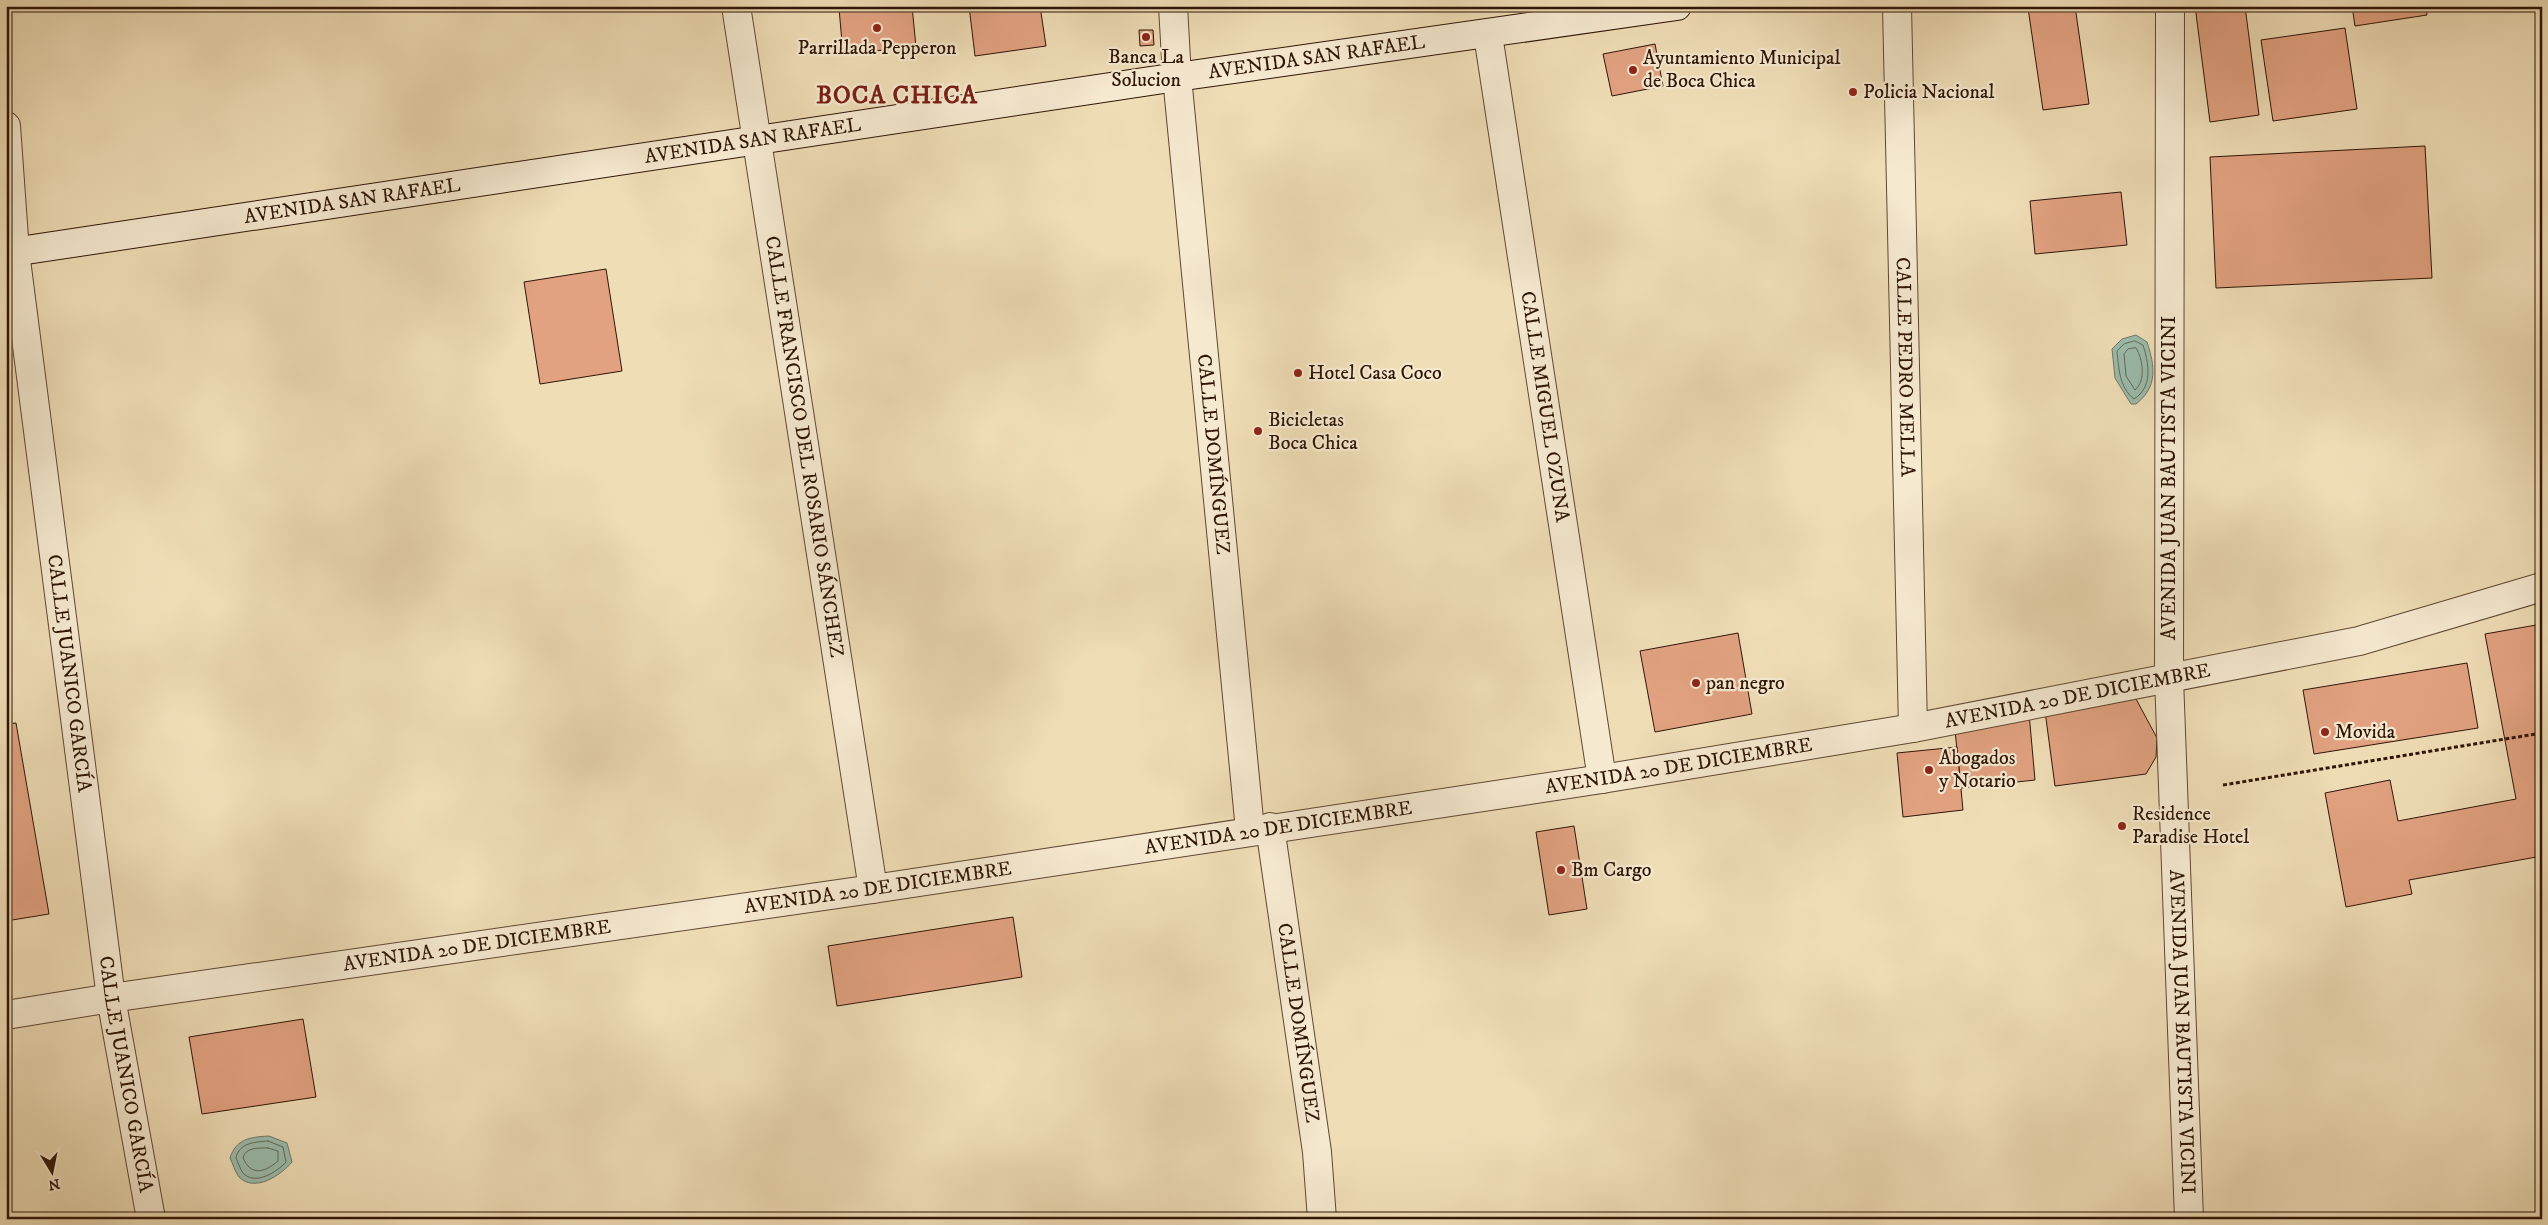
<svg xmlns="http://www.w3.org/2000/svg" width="2548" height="1225" font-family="'IM FELL DW Pica',serif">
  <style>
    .water { fill: #9abcac; stroke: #6f796a }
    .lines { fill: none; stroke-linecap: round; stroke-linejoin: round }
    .shore { stroke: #646859; stroke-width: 1 }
    .building { fill: #e2a281; stroke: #2f1506 }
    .street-casing { stroke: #5f4732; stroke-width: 30 }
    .secondary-casing { stroke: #2f1506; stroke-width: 30 }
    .path { stroke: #2f1506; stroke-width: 3; stroke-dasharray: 4 2.5; stroke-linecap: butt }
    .street { stroke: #f5e9d0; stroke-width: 28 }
    .secondary { stroke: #f5e9d0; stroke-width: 28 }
    .poi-dot { fill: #8f2418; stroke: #f5e9d0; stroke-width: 2 }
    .labels { text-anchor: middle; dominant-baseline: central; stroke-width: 4.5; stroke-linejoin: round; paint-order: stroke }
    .poi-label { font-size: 20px; fill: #2f1506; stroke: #f5e9d0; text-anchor: start }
    .street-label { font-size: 20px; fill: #2f1506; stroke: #f5e9d0 }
    .district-label { font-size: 25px; font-weight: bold; letter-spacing: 1px; fill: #7a1f14; stroke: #f5e9d0 }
  </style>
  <rect width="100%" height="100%" fill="#efddb6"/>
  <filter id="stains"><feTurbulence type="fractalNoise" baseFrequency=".004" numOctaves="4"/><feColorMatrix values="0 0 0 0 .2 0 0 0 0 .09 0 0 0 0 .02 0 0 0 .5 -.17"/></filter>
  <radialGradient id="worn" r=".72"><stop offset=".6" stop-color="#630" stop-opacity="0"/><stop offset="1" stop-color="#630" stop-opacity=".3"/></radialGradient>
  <g class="water">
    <path d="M2136 335 2147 342C2155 366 2158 387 2136 404H2131L2115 378 2112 349 2122 339Z"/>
    <path d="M269 1136 287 1143 292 1162C281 1175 255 1193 239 1177 235 1172 233 1164 230 1158 236 1139 250 1137 269 1136Z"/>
  </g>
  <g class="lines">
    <g class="shore">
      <path d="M2135 341 2143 345C2149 364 2153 387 2134 399 2119 387 2119 369 2117 351L2124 344Z"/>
      <path d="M2136 348C2143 359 2146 381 2135 390L2126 376 2124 354 2128 349Z"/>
      <path d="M268 1141 283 1147 286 1162C277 1172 255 1186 243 1173 240 1169 238 1162 236 1158 239 1143 254 1142 268 1141Z"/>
      <path d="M268 1148 278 1151V1161C264 1173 251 1176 243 1158 245 1147 259 1148 268 1148Z"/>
    </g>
  </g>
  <g class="building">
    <path d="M862 6H912L916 47 843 54 839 8Z"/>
    <path d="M969 6H1040L1046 46 975 56Z"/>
    <path d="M2043 6H2075L2089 104 2043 110 2028 8Z"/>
    <path d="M2195 6H2245L2259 115 2210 122Z"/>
    <path d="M2352 6H2426L2427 15 2355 26Z"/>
    <path d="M2345 28 2357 109 2273 121 2261 40Z"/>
    <path d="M1139 30H1153L1154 45 1140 46Z"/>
    <path d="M1655 44 1663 86 1612 96 1603 54Z"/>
    <path d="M2425 146 2432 278 2216 288 2210 157Z"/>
    <path d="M2121 192 2127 245 2035 254 2030 201Z"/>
    <path d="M606 269 622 371 540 384 524 282Z"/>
    <path d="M2542 624V856L2409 880 2412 894 2346 907 2325 793 2390 780 2398 821 2516 799 2485 634Z"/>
    <path d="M1738 633 1752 714 1655 732 1640 651Z"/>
    <path d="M2467 663 2478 728 2314 754 2303 690Z"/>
    <path d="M2136 699 2157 738 2156 757 2146 774 2055 786 2045 711Z"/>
    <path d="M2029 713 2035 780 1961 788 1954 721Z"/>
    <path d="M16 723 49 914 6 921V724Z"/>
    <path d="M1957 747 1963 810 1903 817 1897 753Z"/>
    <path d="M1574 826 1587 909 1549 915 1536 832Z"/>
    <path d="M1013 917 1022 977 837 1006 828 946Z"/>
    <path d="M303 1019 316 1097 202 1114 189 1037Z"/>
  </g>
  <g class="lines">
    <g class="street-casing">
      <g id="street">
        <path id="s1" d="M736 6 873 889"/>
        <path id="s2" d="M1173 6 1177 77 1250 830"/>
        <path id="s3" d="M1897 6 1913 728"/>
        <path id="s4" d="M2170 6 2169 678 2189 1219"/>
        <path id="s5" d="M1488 35 1602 779"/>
        <path id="s6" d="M6 126 15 252 111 998 151 1219"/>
        <path id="s7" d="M1270 827 1317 1152 1322 1219"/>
        <path id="s8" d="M6 1015 111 998 873 889 1602 779 1913 728 2359 641 2542 587"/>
      </g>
    </g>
    <g class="secondary-casing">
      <g id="secondary">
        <path id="s9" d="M6 253 1177 77 1677 6"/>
      </g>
    </g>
    <path class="path" d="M2223 785 2542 733"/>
    <use href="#street" class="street"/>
    <use href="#secondary" class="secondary"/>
  </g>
  <g class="poi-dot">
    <circle cx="877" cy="28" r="5"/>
    <circle cx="1146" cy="37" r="5"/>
    <circle cx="1633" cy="70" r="5"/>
    <circle cx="1853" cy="92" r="5"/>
    <circle cx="1298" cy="373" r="5"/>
    <circle cx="1258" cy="431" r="5"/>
    <circle cx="1696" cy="683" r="5"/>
    <circle cx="2325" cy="732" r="5"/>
    <circle cx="1929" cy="770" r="5"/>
    <circle cx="2122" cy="826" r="5"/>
    <circle cx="1561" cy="870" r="5"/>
  </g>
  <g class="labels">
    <g class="poi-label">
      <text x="877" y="48" text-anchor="middle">Parrillada Pepperon</text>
      <text x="1146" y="57" text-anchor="middle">Banca La<tspan x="1146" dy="23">Solucion</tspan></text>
      <text x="1643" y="58">Ayuntamiento Municipal<tspan x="1643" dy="23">de Boca Chica</tspan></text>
      <text x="1863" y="92">Policia Nacional</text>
      <text x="1308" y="373">Hotel Casa Coco</text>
      <text x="1268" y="420">Bicicletas<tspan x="1268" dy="23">Boca Chica</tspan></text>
      <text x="1706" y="683">pan negro</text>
      <text x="2335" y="732">Movida</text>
      <text x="1939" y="758">Abogados<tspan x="1939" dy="23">y Notario</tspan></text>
      <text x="2132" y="814">Residence<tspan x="2132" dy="23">Paradise Hotel</tspan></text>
      <text x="1571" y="870">Bm Cargo</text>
    </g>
    <g class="street-label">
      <text stroke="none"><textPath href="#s9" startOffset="1325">AVENIDA SAN RAFAEL</textPath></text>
      <text stroke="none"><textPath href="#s9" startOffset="755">AVENIDA SAN RAFAEL</textPath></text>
      <text stroke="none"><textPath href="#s9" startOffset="350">AVENIDA SAN RAFAEL</textPath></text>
      <text stroke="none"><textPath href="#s3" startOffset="361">CALLE PEDRO MELLA</textPath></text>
      <text stroke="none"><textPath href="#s5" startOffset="376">CALLE MIGUEL OZUNA</textPath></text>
      <text stroke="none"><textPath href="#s1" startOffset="446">CALLE FRANCISCO DEL ROSARIO SÁNCHEZ</textPath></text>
      <text stroke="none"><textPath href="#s2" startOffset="450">CALLE DOMÍNGUEZ</textPath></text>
      <text transform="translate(2169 478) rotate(-90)">AVENIDA JUAN BAUTISTA VICINI</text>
      <text stroke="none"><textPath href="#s6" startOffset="551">CALLE JUANICO GARCÍA</textPath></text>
      <text stroke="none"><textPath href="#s8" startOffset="2096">AVENIDA 20 DE DICIEMBRE</textPath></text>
      <text stroke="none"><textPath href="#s8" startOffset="1691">AVENIDA 20 DE DICIEMBRE</textPath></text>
      <text stroke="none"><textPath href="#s8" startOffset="1286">AVENIDA 20 DE DICIEMBRE</textPath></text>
      <text stroke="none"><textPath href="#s8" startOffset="881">AVENIDA 20 DE DICIEMBRE</textPath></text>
      <text stroke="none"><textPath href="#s8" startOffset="476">AVENIDA 20 DE DICIEMBRE</textPath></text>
      <text stroke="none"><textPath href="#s7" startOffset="198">CALLE DOMÍNGUEZ</textPath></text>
      <text stroke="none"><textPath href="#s4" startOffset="1026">AVENIDA JUAN BAUTISTA VICINI</textPath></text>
      <text stroke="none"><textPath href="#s6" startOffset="956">CALLE JUANICO GARCÍA</textPath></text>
    </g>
    <g class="district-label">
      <text x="897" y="95">BOCA CHICA</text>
    </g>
  </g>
  <rect width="2548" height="1225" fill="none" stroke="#efddb6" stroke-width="25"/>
  <rect x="8" y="8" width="2533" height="1210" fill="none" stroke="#2f1506" stroke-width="2.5"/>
  <rect x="12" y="12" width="2523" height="1200" fill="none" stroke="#2f1506"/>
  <g transform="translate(52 1172) rotate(170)" stroke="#f5e9d0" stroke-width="4" paint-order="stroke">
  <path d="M0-4L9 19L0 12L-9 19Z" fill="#2f1506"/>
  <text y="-8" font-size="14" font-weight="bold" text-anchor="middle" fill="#2f1506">N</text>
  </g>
  <rect width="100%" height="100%" filter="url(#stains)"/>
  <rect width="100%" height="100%" fill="url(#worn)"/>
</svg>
